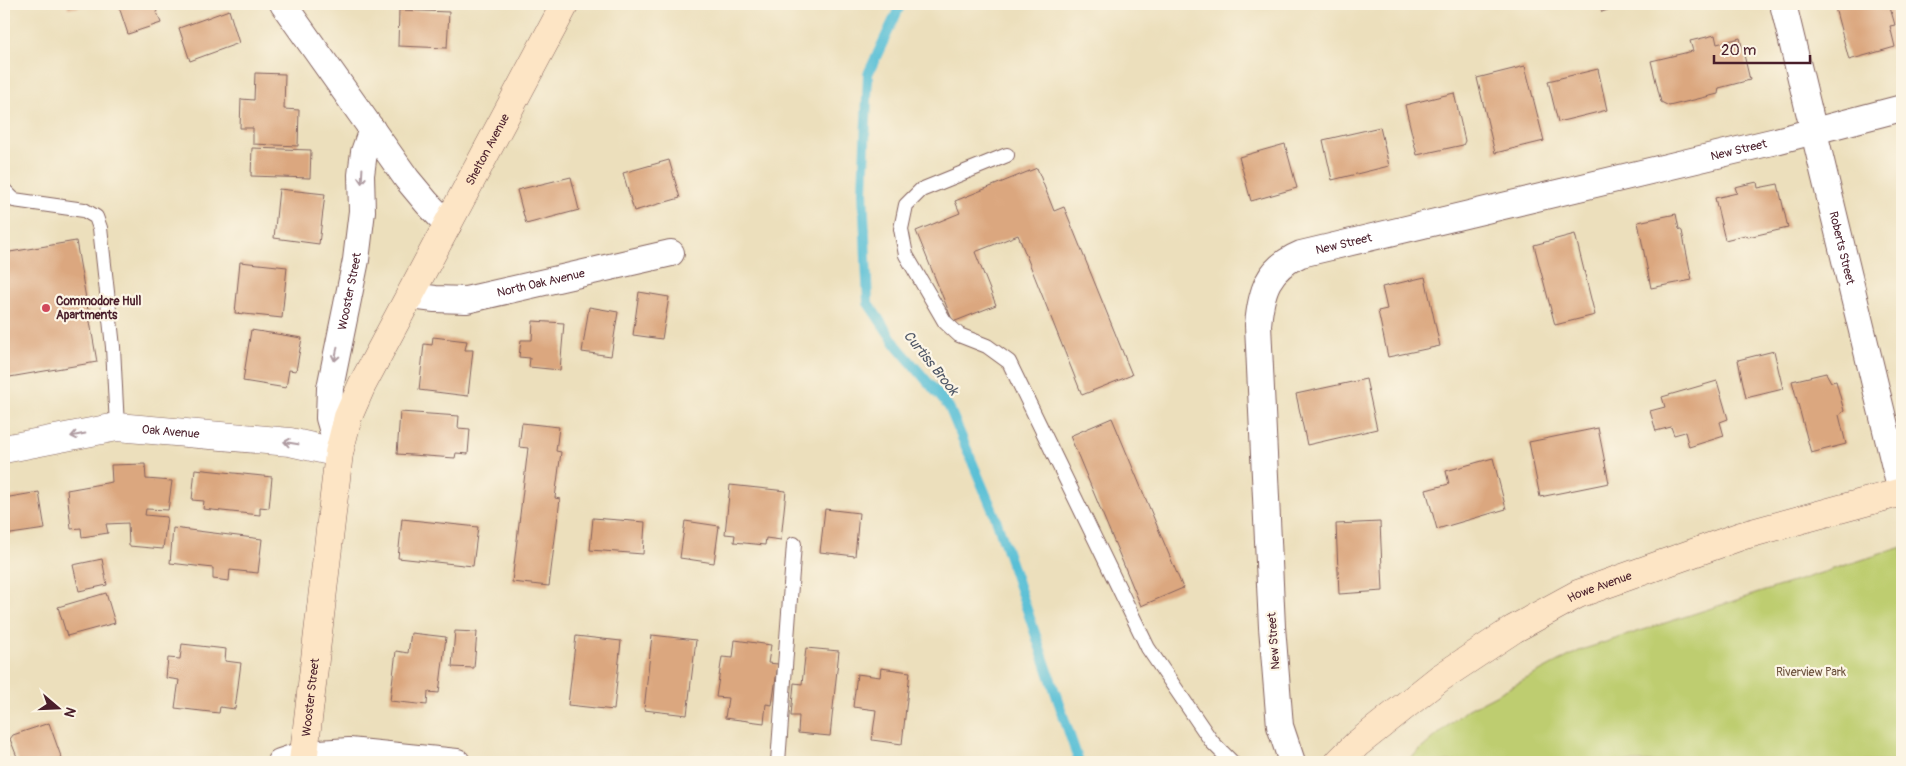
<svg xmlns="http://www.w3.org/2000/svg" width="1906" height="766" font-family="Pangolin,sans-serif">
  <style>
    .green { fill: #becd6f; stroke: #84764d }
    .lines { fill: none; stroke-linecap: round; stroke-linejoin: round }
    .stream { stroke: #59bfd6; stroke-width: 10 }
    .building { fill: #dba77f }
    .service-casing { stroke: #83625e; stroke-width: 16 }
    .minor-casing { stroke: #83625e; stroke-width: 28 }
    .tertiary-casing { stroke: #83625e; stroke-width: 29 }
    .secondary-casing { stroke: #83625e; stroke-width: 29 }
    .service { stroke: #fff; stroke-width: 14 }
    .minor { stroke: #fff; stroke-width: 26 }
    .tertiary { stroke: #fff; stroke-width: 28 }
    .secondary { stroke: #fde5c5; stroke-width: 28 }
    .oneway { stroke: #ae9aa0 }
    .poi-dot { fill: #d1495b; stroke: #fcf5e5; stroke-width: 2 }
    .labels { text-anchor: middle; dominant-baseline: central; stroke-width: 4.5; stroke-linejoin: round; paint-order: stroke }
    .street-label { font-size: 12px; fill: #4a1f2b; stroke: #fcf5e5 }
    .poi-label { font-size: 12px; font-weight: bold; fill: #4a1f2b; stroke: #fcf5e5; text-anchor: start }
    .park-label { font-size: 12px; fill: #6d533f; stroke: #fcf5e5 }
    .water-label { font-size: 14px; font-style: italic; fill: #4f5767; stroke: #fcf5e5 }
  </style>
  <rect width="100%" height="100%" fill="#fcf5e5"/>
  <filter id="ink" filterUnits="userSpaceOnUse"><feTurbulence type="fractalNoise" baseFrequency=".02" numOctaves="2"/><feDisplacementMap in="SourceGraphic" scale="10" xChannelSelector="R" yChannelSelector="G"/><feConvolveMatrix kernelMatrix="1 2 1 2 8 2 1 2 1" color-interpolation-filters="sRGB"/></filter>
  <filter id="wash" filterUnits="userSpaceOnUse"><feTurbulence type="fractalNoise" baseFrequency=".0096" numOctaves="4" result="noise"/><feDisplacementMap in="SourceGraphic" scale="20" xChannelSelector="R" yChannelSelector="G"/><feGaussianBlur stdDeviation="1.12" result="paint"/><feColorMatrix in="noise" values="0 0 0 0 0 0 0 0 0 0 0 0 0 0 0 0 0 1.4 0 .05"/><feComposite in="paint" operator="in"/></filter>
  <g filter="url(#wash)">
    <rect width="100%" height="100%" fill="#ecdfbc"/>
    <path class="green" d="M1902 547V762H1406L1465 711 1581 650Z"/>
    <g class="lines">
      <path class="stream" d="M901 4 868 74 863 191 868 303 897 346 949 407 995 516 1079 762"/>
    </g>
    <g id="blocks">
      <g class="building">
        <path d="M67 4H91V5L68 9Z"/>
        <path d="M118 4H154L161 23 128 34Z"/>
        <path d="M1599 4H1624L1602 12Z"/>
        <path d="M1834 4H1889L1895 25 1890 26 1895 47 1849 60Z"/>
        <path d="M229 10 239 43 190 61 179 28Z"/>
        <path d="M399 10 449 12 447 48 398 46Z"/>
        <path d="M1715 35 1717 44 1740 38 1750 80 1719 88 1718 94 1669 106 1661 102 1651 61 1693 51 1690 41Z"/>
        <path d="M1525 66 1544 141 1495 153 1477 78Z"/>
        <path d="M1598 69 1607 110 1558 122 1548 81Z"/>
        <path d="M255 73 285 74 284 109 299 110 298 146 253 144V128H240L241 99 254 100Z"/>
        <path d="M1454 93 1465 141 1463 145 1417 155 1405 105Z"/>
        <path d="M1380 127 1389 166 1332 180 1323 140Z"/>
        <path d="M1285 144 1297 188 1251 201 1239 157Z"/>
        <path d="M252 148 311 150 310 178 251 176Z"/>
        <path d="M669 160 680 198 634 211 623 173Z"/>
        <path d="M1037 168 1054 211 1064 207 1132 375 1082 395 1018 235 975 252 996 305 953 322 916 231 960 213 955 201Z"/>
        <path d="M571 177 579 210 526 224 517 190Z"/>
        <path d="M1757 182 1758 188 1778 184 1788 228 1748 237 1745 235 1725 240 1715 198 1737 193 1735 187Z"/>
        <path d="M279 189 325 194 319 244 274 238Z"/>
        <path d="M1676 214 1679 229 1682 231 1692 280 1651 288 1638 222Z"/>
        <path d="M1575 234 1595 315 1555 325 1534 245Z"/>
        <path d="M76 241 97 362 4 378V253Z"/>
        <path d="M240 262 287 267 282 318 235 313Z"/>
        <path d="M1425 277 1440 346 1388 357 1378 311 1387 309 1382 287Z"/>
        <path d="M639 292 669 297 662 339 633 335Z"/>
        <path d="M589 307 618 312 611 356 582 352Z"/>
        <path d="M533 321 564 323 560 370 529 367 530 358 519 357 521 340H532Z"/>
        <path d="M251 330 302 338 296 371 289 370 286 388 243 381Z"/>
        <path d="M433 337 467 341 465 350H473L468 396 419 390 424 344 432 345Z"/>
        <path d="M1774 351 1783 389 1746 398 1738 360Z"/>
        <path d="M1826 373 1831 382 1836 381 1844 411 1839 415 1846 444 1811 453 1792 381Z"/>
        <path d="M1366 379 1377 429 1307 445 1296 394Z"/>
        <path d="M1717 381 1728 419 1720 422 1724 436 1689 447 1685 432 1674 435 1671 427 1656 431 1650 411 1665 407 1662 397Z"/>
        <path d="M400 412 459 416 458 428 470 429 468 454 456 453 455 458 397 454Z"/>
        <path d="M1112 418 1183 588 1141 606 1070 436Z"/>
        <path d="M522 423 559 427 556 451 561 452 555 498 560 499 549 586 512 582 528 448 519 447Z"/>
        <path d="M1598 428 1609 483 1540 497 1529 442Z"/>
        <path d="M1493 458 1506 509 1437 529 1426 490 1449 484 1446 471Z"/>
        <path d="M145 464 146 479 172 481 168 510 146 509 145 515 167 517 163 549 129 546 128 523 106 524 108 533 82 537 81 528 71 529 67 490 112 482 111 465Z"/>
        <path d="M195 469 272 477 269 508 260 507V515L203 509 204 501 192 500Z"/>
        <path d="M730 485 786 491 781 540 766 538 765 545 734 542 735 535 725 534Z"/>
        <path d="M39 492 45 529 4 535V498Z"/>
        <path d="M825 509 859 513 855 556 820 552Z"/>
        <path d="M593 518 645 522 643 554 590 550Z"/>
        <path d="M402 519 478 527 473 566 398 558Z"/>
        <path d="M685 521 719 526 714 563 680 558Z"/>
        <path d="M1380 522 1383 591 1339 594 1336 524Z"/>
        <path d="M173 528 262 539 258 573 230 570 229 581 213 579V568L170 563Z"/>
        <path d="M102 559 107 585 79 591 73 565Z"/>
        <path d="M106 593 115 623 67 636 58 607Z"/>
        <path d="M455 631 477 632 474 668 452 667Z"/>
        <path d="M411 633 446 637 439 693 428 692 427 705 390 701 396 651 408 653Z"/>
        <path d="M652 635 696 640 687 715 644 710Z"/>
        <path d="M576 636 621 641 614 710 568 705Z"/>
        <path d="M735 640 771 645 768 663 778 664 772 705 766 704 764 723 725 718 728 698 716 697 722 657 733 658Z"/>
        <path d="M182 644 226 649 225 661 241 663 235 709 220 707 219 713 175 708 179 680 166 678 168 658 180 659Z"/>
        <path d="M806 648 839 651 830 736 798 733 799 716H791L794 683 802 684Z"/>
        <path d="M881 668 910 672 902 744 872 740 876 710 853 707 857 674 880 677Z"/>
        <path d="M49 723 63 762H19L10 739 13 735Z"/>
      </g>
    </g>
  </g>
  <g filter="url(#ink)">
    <use href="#blocks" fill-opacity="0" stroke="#83625e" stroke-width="1"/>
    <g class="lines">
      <g class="service-casing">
        <g id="service">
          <path d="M1007 155 921 190 906 205 901 229 906 255 945 322 959 335 987 346 1009 362 1148 648 1212 742 1232 762"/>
          <path d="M4 190 14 200 84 210 96 217 100 228 113 347 117 427"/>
          <path d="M778 762 794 544"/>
        </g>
      </g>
      <g class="minor-casing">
        <g id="minor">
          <path d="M283 4 407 179 427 203 448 225"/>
          <path id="s1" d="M1783 4 1901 492"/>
          <path id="s2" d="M411 296 435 299 466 300 671 253"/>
          <path id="s3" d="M339 453 329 418 330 388 356 260 362 211 361 175 364 152 372 129"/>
          <path d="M280 762 304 754 349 751 457 762"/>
          <path id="s4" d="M1292 762 1280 726 1272 627 1258 325C1261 292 1267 268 1301 254L1776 141 1902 108"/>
        </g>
      </g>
      <g class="tertiary-casing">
        <g id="tertiary">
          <path id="s5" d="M4 449 117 427 290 442 339 453"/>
        </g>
      </g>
      <g class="secondary-casing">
        <g id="secondary">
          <path id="s6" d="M303 762 339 453 348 417 362 385 565 4"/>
          <path id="s7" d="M1339 762 1357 744 1440 678 1514 629 1578 594 1741 536 1902 492"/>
        </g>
      </g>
      <use href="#service" class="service"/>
      <use href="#minor" class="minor"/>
      <use href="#tertiary" class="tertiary"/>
      <use href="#secondary" class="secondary"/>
    </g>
    <defs><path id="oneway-shaft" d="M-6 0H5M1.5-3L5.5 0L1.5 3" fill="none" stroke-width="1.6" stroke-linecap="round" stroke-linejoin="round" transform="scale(1.25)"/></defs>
    <g class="oneway">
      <use href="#oneway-shaft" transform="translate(362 176) rotate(93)"/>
      <use href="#oneway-shaft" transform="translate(336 354) rotate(101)"/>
      <use href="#oneway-shaft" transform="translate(78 435) rotate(169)"/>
      <use href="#oneway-shaft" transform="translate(291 443) rotate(-170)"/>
    </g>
  </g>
  <circle class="poi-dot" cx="46" cy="308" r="5"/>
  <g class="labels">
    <g class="street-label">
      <text stroke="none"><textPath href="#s6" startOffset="650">Shelton Avenue</textPath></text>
      <text stroke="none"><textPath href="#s4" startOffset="978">New Street</textPath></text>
      <text stroke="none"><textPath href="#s4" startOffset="572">New Street</textPath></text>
      <text stroke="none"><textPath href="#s1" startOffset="251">Roberts Street</textPath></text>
      <text stroke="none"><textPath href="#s2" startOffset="132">North Oak Avenue</textPath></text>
      <text stroke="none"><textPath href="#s3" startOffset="165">Wooster Street</textPath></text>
      <text stroke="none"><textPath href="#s5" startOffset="169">Oak Avenue</textPath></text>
      <text stroke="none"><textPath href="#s7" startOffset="316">Howe Avenue</textPath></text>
      <text transform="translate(1274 641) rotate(-94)">New Street</text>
      <text stroke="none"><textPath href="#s6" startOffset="65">Wooster Street</textPath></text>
    </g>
    <g class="poi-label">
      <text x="56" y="301">Commodore Hull<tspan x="56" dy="14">Apartments</tspan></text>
    </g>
    <g class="park-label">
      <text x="1811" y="672">Riverview Park</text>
    </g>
    <g class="water-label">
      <text transform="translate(931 363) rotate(51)">Curtiss Brook</text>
    </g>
  </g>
  <rect width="1906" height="766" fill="none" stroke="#fcf5e5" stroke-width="20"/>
  <g transform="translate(58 708) rotate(109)" stroke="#fcf5e5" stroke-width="4" paint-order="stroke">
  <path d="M0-4L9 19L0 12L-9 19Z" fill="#4a1f2b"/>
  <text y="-8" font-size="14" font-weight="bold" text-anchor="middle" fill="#4a1f2b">N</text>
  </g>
  <path d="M1714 55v8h96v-8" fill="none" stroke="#4a1f2b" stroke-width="2.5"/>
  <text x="1721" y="55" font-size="15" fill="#4a1f2b" stroke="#fcf5e5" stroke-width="4" paint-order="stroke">20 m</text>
</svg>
